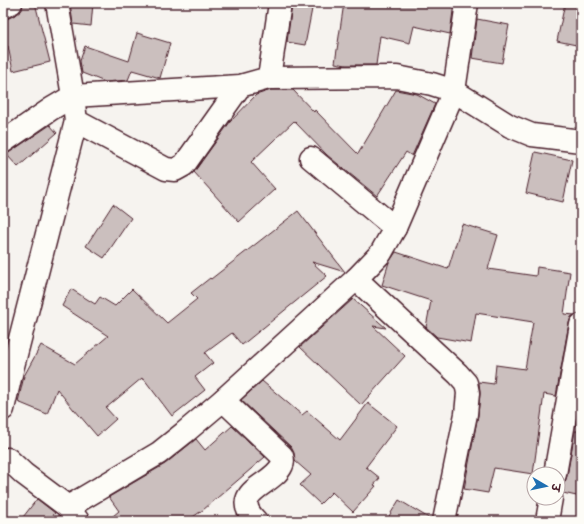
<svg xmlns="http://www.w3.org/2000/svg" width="584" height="524" font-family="Mynerve,'Playpen Sans Deva',sans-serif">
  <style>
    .building { fill: #cbbfbe; stroke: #4a1f2b }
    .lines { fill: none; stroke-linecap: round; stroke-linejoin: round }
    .minor-casing { stroke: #4a1f2b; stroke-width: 25 }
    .minor { stroke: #fdfcf7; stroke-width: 22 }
  </style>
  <rect width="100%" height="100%" fill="#f6f3ef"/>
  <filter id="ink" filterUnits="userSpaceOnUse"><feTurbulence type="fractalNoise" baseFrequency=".025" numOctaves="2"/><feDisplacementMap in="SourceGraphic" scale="8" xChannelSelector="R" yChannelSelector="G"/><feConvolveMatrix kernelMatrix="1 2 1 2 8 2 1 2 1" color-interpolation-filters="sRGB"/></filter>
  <g filter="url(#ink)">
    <g class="building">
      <path d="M23 3H35L50 62 13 71 8 46 3 48V19L9 18 17 14 22 10Z"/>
      <path d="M70 3H93L91 26 73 24Z"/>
      <path d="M344 3H454L450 34 414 26 410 43 380 36 376 65H346L335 63Z"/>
      <path d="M565 3H581V46L557 41Z"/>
      <path d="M292 5 312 9 305 45 287 42Z"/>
      <path d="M477 19 509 25 502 63 472 58Z"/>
      <path d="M137 33 170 43 160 78 132 70 128 80 105 82 82 73 80 61 85 46 129 61Z"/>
      <path d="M271 90H293L314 112 315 110 358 154 396 90 417 94 435 104 412 156 406 152 377 196 327 155 294 121 251 162 275 189 239 222 194 172 230 122 256 95Z"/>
      <path d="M50 125 57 133 18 167 6 154 10 152Z"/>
      <path d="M535 152 572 160 563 202 526 193Z"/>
      <path d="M113 204 131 218 104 258 86 246Z"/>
      <path d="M298 211 345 272 312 262 327 276 242 345 232 333 205 353 213 363 195 377 205 390 172 416 144 379 143 380 142 378 106 408 116 419 97 436 74 409V410L57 389 47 414 18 402 24 376 41 345 75 364 108 336 62 306 71 289 95 304 100 297 115 306 132 289 167 323 197 299 191 293 210 278 211 279Z"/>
      <path d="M462 224 498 235 488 269 536 276 537 267 570 272 564 314 575 315 571 317 569 323 556 396 544 394 533 474 494 468 488 493 464 489 478 415 480 394 479 382 494 384 496 365 525 369 533 322 476 313 471 343 437 337 426 327 431 301 382 285 389 262 396 252 448 269Z"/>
      <path d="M353 299 386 328 373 326 405 356 361 405 300 347Z"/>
      <path d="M262 381 302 415 307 411 340 440 368 403 397 426 366 467 380 478 374 485 376 486 353 512 332 492 320 504 300 485 311 475 295 461 294 453 291 447 241 400Z"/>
      <path d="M232 426 265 457 203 510 187 521H107L119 511 109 497 165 464 196 439 205 450Z"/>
      <path d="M575 431H581V497L563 493 561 492 563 483 565 482 567 476Z"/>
      <path d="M37 499 55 513 48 521H20Z"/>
      <path d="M399 500 432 520V521H386Z"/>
    </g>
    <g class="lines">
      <g class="minor-casing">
        <g id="minor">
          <path d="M57 3 73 96 76 121 166 169 175 170 184 165 240 86"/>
          <path d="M3 7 11 3"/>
          <path d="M269 78 280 3"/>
          <path d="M3 142 51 109 73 96 240 86 269 78 397 77 432 84 454 91 510 126 532 135 581 141"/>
          <path d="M311 158 395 228"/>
          <path d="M356 279 458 374 466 383 468 393 466 414 444 521"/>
          <path d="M223 400 282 456C283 459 283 463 282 465 273 486 227 491 256 521"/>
          <path d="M3 409 12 370 76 121"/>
          <path d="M8 459 24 474 68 507 78 521"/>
          <path d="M555 474 581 325"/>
          <path d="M68 507 159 453 184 433 223 400 356 279 381 253 395 228 454 91 467 3"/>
          <path d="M547 521 551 498"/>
        </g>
      </g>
      <use href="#minor" class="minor"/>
    </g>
  </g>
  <rect width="584" height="524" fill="none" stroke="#fdfcf7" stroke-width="16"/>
  <rect x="8" y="8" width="568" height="508" fill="none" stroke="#4a1f2b" stroke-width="1.5" filter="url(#ink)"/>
  <g transform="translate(546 486) rotate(99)"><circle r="19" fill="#fdfcf7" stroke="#b5a4a5"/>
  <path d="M0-3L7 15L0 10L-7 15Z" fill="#1f6fb2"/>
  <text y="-6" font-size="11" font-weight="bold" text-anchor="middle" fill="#4a1f2b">उ</text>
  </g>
</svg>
